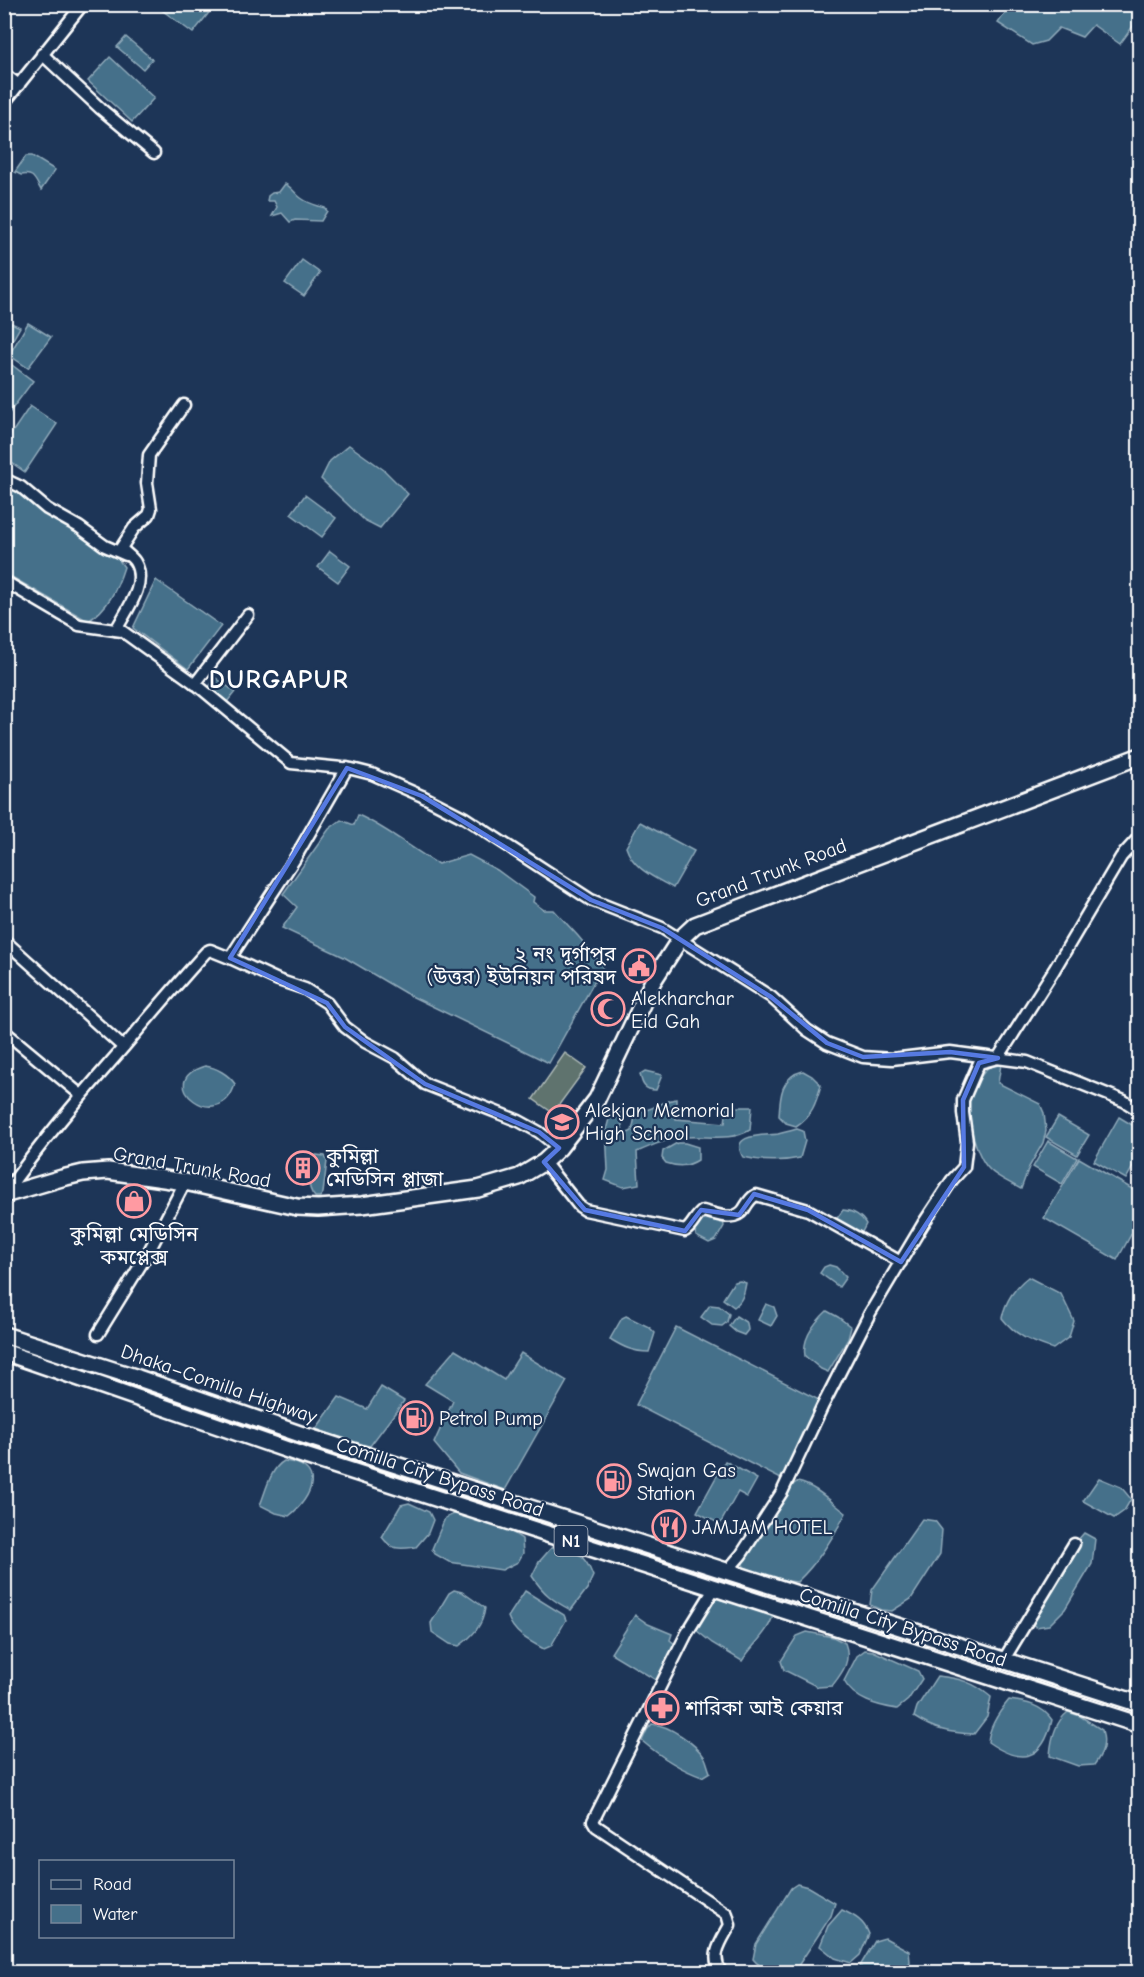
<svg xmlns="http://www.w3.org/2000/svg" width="1144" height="1977" font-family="'Comic Neue','Noto Sans Bengali',sans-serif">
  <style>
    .green { fill: #5e736e; stroke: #aeb9b6; stroke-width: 1.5 }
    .water { fill: #45708a; stroke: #8fa9b9; stroke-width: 1.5 }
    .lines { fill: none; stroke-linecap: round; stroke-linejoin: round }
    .minor-casing { stroke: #fff; stroke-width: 15 }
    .highway-casing { stroke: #fff; stroke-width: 20 }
    .minor { stroke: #1d3557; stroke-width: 10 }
    .highway { stroke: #1d3557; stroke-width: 15 }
    .marked { fill: none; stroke: #567ae2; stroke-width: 4.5; stroke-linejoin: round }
    .labels { text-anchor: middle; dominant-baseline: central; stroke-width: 4.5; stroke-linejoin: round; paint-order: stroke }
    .shield { fill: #1d3557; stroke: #bbc2cd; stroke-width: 1.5 }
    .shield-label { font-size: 18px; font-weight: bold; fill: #fff }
    .street-label { font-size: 20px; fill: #fff; stroke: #1d3557 }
    .poi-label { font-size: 20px; fill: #fff; stroke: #1d3557; text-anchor: start }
    .district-label { font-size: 26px; font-weight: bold; letter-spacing: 1.5px; fill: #fff; stroke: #1d3557 }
  </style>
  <rect width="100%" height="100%" fill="#1d3557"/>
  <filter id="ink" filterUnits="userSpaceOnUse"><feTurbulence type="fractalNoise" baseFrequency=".0167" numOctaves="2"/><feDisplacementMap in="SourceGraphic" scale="12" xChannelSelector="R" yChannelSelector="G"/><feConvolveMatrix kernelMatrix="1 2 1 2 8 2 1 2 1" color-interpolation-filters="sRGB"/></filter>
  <g filter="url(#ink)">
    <path class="green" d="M565 1053 586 1068 553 1113 533 1099Z"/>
    <g class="water">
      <path d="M155 5H215L193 33Z"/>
      <path d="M1011 5H1139V18L1120 44 1093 25 1082 37 1059 28 1046 41 1032 45 998 23Z"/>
      <path d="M126 37 152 59 143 69 117 47Z"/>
      <path d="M110 57 154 98 132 122 88 81Z"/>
      <path d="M26 156H32L55 170 41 190C35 180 34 172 21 175L15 172Z"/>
      <path d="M285 184C292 187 295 194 301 198 309 204 316 205 325 208L327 211 321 221 295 220 290 222 282 213 272 216 277 207 274 201H267L268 196 272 193 279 192Z"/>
      <path d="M302 260 320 273 304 296 285 283Z"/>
      <path d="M5 320 20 327 5 353Z"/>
      <path d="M28 323 51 337 28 368 9 355Z"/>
      <path d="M8 362 33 381 6 417 4 415V367Z"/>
      <path d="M30 406 57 424 25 472 5 458V443Z"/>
      <path d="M349 445 384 470 408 494 380 528 364 520 321 479 330 461Z"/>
      <path d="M4 483 116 556 124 567C117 589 108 609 88 621L5 573Z"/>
      <path d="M305 495 336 518 322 537 291 514Z"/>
      <path d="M330 551 350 566 338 582 318 567Z"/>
      <path d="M156 580 221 626 188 669 133 628Z"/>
      <path d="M216 678 235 692 227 702 208 688Z"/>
      <path d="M358 815C387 828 411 848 438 864L469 855 497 870 534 897 533 902 544 910H554L578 936 603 966 549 1063 405 993 344 957 282 928 297 907 283 894 329 829 341 820 354 825Z"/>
      <path d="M640 822 694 851 673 888C654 877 633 869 626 847Z"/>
      <path d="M1001 1064 998 1083 1040 1104 1044 1113 1046 1131 1043 1143 1029 1167 1021 1189C1011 1183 996 1177 989 1169 977 1157 964 1113 969 1097 972 1086 982 1075 989 1066Z"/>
      <path d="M205 1066C216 1067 229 1075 235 1084 220 1136 150 1082 205 1066Z"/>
      <path d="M645 1071 662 1075 656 1090C644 1090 642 1084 640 1074Z"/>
      <path d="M803 1071 812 1076 821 1085C816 1103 812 1116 796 1126L786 1123 779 1116C780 1097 781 1076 803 1071Z"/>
      <path d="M676 1099V1119L725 1123 727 1107H752L750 1130C729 1142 707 1135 684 1137 667 1139 653 1145 637 1152L639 1184 623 1187 605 1180 608 1170 606 1130 610 1115 620 1112 623 1132 628 1133 632 1131 635 1117 640 1111C654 1110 662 1101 676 1099Z"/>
      <path d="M1058 1117 1089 1135 1077 1155 1046 1137Z"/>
      <path d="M1119 1117 1139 1129V1156L1126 1179 1094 1161Z"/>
      <path d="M797 1129 803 1131 805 1141 800 1158C781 1162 763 1162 743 1157 728 1132 767 1136 778 1134 785 1132 791 1131 797 1129Z"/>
      <path d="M1048 1141 1077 1158 1062 1184 1033 1167Z"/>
      <path d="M677 1143H685L698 1147V1160C687 1167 678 1167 666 1163L662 1158 663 1151Z"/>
      <path d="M316 1155 325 1156 327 1161 323 1193 320 1197H315C306 1188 307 1164 316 1155Z"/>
      <path d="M1079 1158 1139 1193V1220L1117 1260 1044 1218Z"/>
      <path d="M843 1210C853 1211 861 1215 866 1224L860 1236 835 1221Z"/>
      <path d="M710 1215 723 1220 724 1226 716 1240 709 1243 696 1236 695 1230 704 1218Z"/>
      <path d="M829 1265 836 1267 846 1277 839 1287 820 1273 824 1267Z"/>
      <path d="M1028 1277 1061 1294 1074 1321 1069 1337 1053 1349C1030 1341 1017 1337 1002 1318 1005 1302 1015 1287 1028 1277Z"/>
      <path d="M740 1281 746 1283C744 1293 743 1301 734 1307L723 1299 734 1282Z"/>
      <path d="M766 1304 774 1307 777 1316 771 1326 758 1320Z"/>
      <path d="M710 1305 719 1306 729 1314 727 1322 722 1326 712 1325 701 1317Z"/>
      <path d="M827 1311 838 1317 851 1327 848 1339 828 1372 821 1369 805 1356C802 1339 814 1323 827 1311Z"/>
      <path d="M626 1316 649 1327 655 1333 649 1352C633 1352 623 1347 610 1339L622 1318Z"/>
      <path d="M736 1316 747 1323 748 1330 744 1335 736 1332 729 1326Z"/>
      <path d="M676 1327 821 1401 781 1479 636 1405Z"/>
      <path d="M455 1350 504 1380 521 1353 567 1381 505 1490 459 1473 434 1443 453 1401 425 1384Z"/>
      <path d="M381 1387 404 1401 370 1446 357 1444 316 1429 339 1397 367 1409Z"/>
      <path d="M284 1461C326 1465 313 1497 289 1516L276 1513 260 1505C266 1491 270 1469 284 1461Z"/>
      <path d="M725 1461 757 1479 747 1497 738 1492 720 1524 697 1512Z"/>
      <path d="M1099 1478 1121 1487 1131 1499 1124 1511 1114 1518 1083 1501Z"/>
      <path d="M797 1482C815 1485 831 1502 846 1513 832 1539 818 1562 797 1582L778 1580 744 1567 742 1561 791 1486Z"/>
      <path d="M409 1503 429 1512 433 1520 428 1533 416 1547C401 1549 392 1551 382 1537L401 1505Z"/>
      <path d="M456 1513 510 1531 522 1539 523 1553 518 1562 502 1570 449 1562 435 1554 432 1549 445 1518Z"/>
      <path d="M922 1519 935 1521 942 1530 940 1554 911 1599 892 1611 881 1610 870 1605 872 1590Z"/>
      <path d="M1084 1533 1095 1539 1092 1564 1065 1609 1049 1625 1036 1627 1030 1622 1077 1541Z"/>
      <path d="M552 1547C576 1551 584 1552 593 1576L587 1589 571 1610C553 1601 543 1593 532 1576L539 1562Z"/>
      <path d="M454 1590 462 1592 485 1608C483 1625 473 1636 459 1646L450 1644 432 1632 431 1623 449 1593Z"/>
      <path d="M525 1591 564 1615 566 1620 551 1646 544 1649C529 1641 514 1634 508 1617Z"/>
      <path d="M712 1597 773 1615C769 1632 752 1645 742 1661L712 1643 696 1630Z"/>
      <path d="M635 1615 648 1624 672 1634 670 1640 676 1645 659 1682 611 1653Z"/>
      <path d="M807 1632 833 1637 845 1643C852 1661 842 1673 832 1686L818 1687 784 1670 781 1661 797 1636Z"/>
      <path d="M865 1650 873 1651 918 1671 922 1679 908 1700 897 1709C878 1706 854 1700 844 1681L857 1656Z"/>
      <path d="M937 1676C960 1678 973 1682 991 1697L987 1717 974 1734C951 1733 934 1730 914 1717L917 1707Z"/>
      <path d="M1009 1700C1026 1702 1042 1705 1052 1720 1043 1761 1021 1765 988 1742 989 1727 999 1712 1009 1700Z"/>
      <path d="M1068 1712 1080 1716 1102 1730C1106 1744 1103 1753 1094 1765L1078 1766 1050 1756C1051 1740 1055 1722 1068 1712Z"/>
      <path d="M652 1724C669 1725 695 1743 705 1758 707 1762 708 1768 710 1772L702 1777C679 1769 661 1757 642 1741L647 1730Z"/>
      <path d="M797 1884 808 1887 835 1903 831 1916 794 1972C781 1973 762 1971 753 1959L756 1944 791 1888Z"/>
      <path d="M842 1910C855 1916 864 1921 869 1934L860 1955 851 1963 835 1958 820 1946 828 1926Z"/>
      <path d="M885 1938 909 1951 910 1962 903 1972H864L860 1966 875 1941Z"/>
      <path d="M824 1965 839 1972H808L816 1966Z"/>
    </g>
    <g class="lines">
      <g class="minor-casing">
        <g id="minor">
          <path d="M42 54 101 109 154 153"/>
          <path d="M4 74 19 85"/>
          <path d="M4 103 83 4"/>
          <path d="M4 479 21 487 47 509 79 527 105 546 126 555"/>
          <path d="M4 581 79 625 122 631 197 685 291 763 352 769 372 774 422 796 465 818 591 900 662 928 771 997 807 1030 827 1043 863 1057 892 1059 950 1052 1027 1062 1124 1101 1140 1111"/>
          <path d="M116 630C126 611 148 584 135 562 132 557 125 553 121 548L134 528 149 515 151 509 147 483 149 455 184 405"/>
          <path d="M195 684 248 615"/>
          <path d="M4 940 123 1047"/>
          <path d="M230 958 278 980 305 989 327 1003 345 1027 365 1042 395 1058 425 1084 519 1121 539 1132 559 1148"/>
          <path d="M4 1031 81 1095"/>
          <path d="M544 1162 579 1206 585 1210 685 1231C693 1226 695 1216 703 1211 717 1214 734 1223 744 1209 747 1204 750 1198 756 1195L808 1210 901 1262"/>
          <path d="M4 1195C40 1143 81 1096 122 1049 150 1016 177 984 206 952L210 950 230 958 294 860 347 768"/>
          <path d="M98 1334 148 1253 185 1182"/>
          <path d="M727 1571 741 1555 782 1492 822 1407 870 1313 923 1224 952 1180 964 1167 967 1142 963 1113V1100L979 1063 998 1058 1054 970 1121 857 1140 836"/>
          <path d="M714 1589 687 1633 593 1821 596 1826 727 1914 730 1925C721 1942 710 1955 721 1972"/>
          <path d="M1003 1661 1074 1544"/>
        </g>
      </g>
      <g class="highway-casing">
        <g id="highway">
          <path d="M4 1195 62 1178 83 1173 108 1171 185 1182 297 1207 318 1208 362 1205 478 1189 519 1177 544 1162 559 1148 597 1099 653 981 680 939 695 925 1140 756"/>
          <path d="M4 1335 138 1378 303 1435 1140 1704"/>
          <path d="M4 1352 305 1456 1140 1725"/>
        </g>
      </g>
      <use href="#minor" class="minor"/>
      <use href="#highway" class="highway"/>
    </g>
  </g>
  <path class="marked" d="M347 768 422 796 591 900 662 928 771 997 827 1043 863 1057 950 1052 998 1058 979 1063 963 1100 964 1167 901 1262 808 1210 754 1194 739 1215 701 1210 685 1231 585 1210 544 1162 559 1148 539 1132 425 1084 345 1027 327 1003 230 958Z"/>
  <defs>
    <g id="civic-ring" transform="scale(1.725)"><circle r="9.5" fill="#1d3557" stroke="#ff9aa2" stroke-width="1.5"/><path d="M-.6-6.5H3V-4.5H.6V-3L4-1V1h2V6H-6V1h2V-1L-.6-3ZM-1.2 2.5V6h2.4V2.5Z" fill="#ff9aa2"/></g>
    <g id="mosque-ring" transform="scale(1.725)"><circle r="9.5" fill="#1d3557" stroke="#ff9aa2" stroke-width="1.5"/><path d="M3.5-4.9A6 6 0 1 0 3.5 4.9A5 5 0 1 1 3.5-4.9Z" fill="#ff9aa2"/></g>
    <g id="school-ring" transform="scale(1.725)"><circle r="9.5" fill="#1d3557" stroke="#ff9aa2" stroke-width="1.5"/><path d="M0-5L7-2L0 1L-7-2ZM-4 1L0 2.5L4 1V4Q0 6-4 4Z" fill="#ff9aa2"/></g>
    <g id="building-ring" transform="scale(1.725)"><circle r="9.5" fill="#1d3557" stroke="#ff9aa2" stroke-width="1.5"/><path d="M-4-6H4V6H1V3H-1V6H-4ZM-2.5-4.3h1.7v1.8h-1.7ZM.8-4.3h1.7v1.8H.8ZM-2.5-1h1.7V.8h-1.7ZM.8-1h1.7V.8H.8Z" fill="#ff9aa2"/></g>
    <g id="shop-ring" transform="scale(1.725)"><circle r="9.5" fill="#1d3557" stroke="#ff9aa2" stroke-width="1.5"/><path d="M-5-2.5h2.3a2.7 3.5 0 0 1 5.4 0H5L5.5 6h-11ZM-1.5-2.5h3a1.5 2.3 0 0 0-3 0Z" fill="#ff9aa2"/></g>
    <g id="fuel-ring" transform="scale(1.725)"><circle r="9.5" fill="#1d3557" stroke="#ff9aa2" stroke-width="1.5"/><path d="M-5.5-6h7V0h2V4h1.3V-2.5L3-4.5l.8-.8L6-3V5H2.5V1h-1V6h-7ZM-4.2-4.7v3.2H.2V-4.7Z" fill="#ff9aa2"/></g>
    <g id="restaurant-ring" transform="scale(1.725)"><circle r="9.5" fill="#1d3557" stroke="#ff9aa2" stroke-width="1.5"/><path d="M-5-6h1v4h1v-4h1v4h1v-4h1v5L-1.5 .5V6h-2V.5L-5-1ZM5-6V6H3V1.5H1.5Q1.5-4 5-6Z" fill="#ff9aa2"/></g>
    <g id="pharmacy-ring" transform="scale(1.725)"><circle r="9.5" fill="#1d3557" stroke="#ff9aa2" stroke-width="1.5"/><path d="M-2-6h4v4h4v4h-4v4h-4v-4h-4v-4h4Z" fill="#ff9aa2"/></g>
  </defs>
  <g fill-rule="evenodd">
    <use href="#civic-ring" x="639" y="966"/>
    <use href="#mosque-ring" x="608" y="1009"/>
    <use href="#school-ring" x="562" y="1122"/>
    <use href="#building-ring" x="303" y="1168"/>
    <use href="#shop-ring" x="134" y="1201"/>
    <use href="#fuel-ring" x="416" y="1418"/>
    <use href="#fuel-ring" x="614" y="1481"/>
    <use href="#restaurant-ring" x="669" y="1527"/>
    <use href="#pharmacy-ring" x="662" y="1708"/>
  </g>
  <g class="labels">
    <rect class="shield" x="554.5" y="1526" width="33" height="30" rx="4.5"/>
    <g class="shield-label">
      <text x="571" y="1541">N1</text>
    </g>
    <g class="street-label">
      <text transform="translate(771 873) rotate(-21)">Grand Trunk Road</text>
      <text transform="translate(192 1167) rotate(10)">Grand Trunk Road</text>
      <text transform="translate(219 1384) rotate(19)">Dhaka–Comilla Highway</text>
      <text transform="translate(440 1477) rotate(18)">Comilla City Bypass Road</text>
      <text transform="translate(903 1627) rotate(18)">Comilla City Bypass Road</text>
    </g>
    <g class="poi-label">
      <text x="616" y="954" text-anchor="end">২ নং দূর্গাপুর<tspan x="616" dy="23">(উত্তর) ইউনিয়ন পরিষদ</tspan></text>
      <text x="631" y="998">Alekharchar<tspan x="631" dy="23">Eid Gah</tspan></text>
      <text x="585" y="1110">Alekjan Memorial<tspan x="585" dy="23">High School</tspan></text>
      <text x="326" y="1156">কুমিল্লা<tspan x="326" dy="23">মেডিসিন প্লাজা</tspan></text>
      <text x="134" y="1234" text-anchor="middle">কুমিল্লা মেডিসিন<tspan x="134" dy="23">কমপ্লেক্স</tspan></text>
      <text x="439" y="1418">Petrol Pump</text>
      <text x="637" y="1470">Swajan Gas<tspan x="637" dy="23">Station</tspan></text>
      <text x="692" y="1527">JAMJAM HOTEL</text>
      <text x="685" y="1708">শারিকা আই কেয়ার</text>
    </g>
    <g class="district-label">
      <text x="279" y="680">DURGAPUR</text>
    </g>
  </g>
  <rect width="1144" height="1977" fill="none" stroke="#1d3557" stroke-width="24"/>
  <rect x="12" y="12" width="1120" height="1953" fill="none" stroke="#fff" stroke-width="2" filter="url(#ink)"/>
  <rect x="39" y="1860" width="195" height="78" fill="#1d3557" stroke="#77869a" stroke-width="1.5"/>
  <rect x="51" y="1880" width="30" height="9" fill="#1d3557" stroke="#77869a" stroke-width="1.5"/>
  <text x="93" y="1890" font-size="18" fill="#ffffff">Road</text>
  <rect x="51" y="1905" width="30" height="18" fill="#45708a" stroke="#77869a" stroke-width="1.5"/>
  <text x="93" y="1920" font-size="18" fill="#ffffff">Water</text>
</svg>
